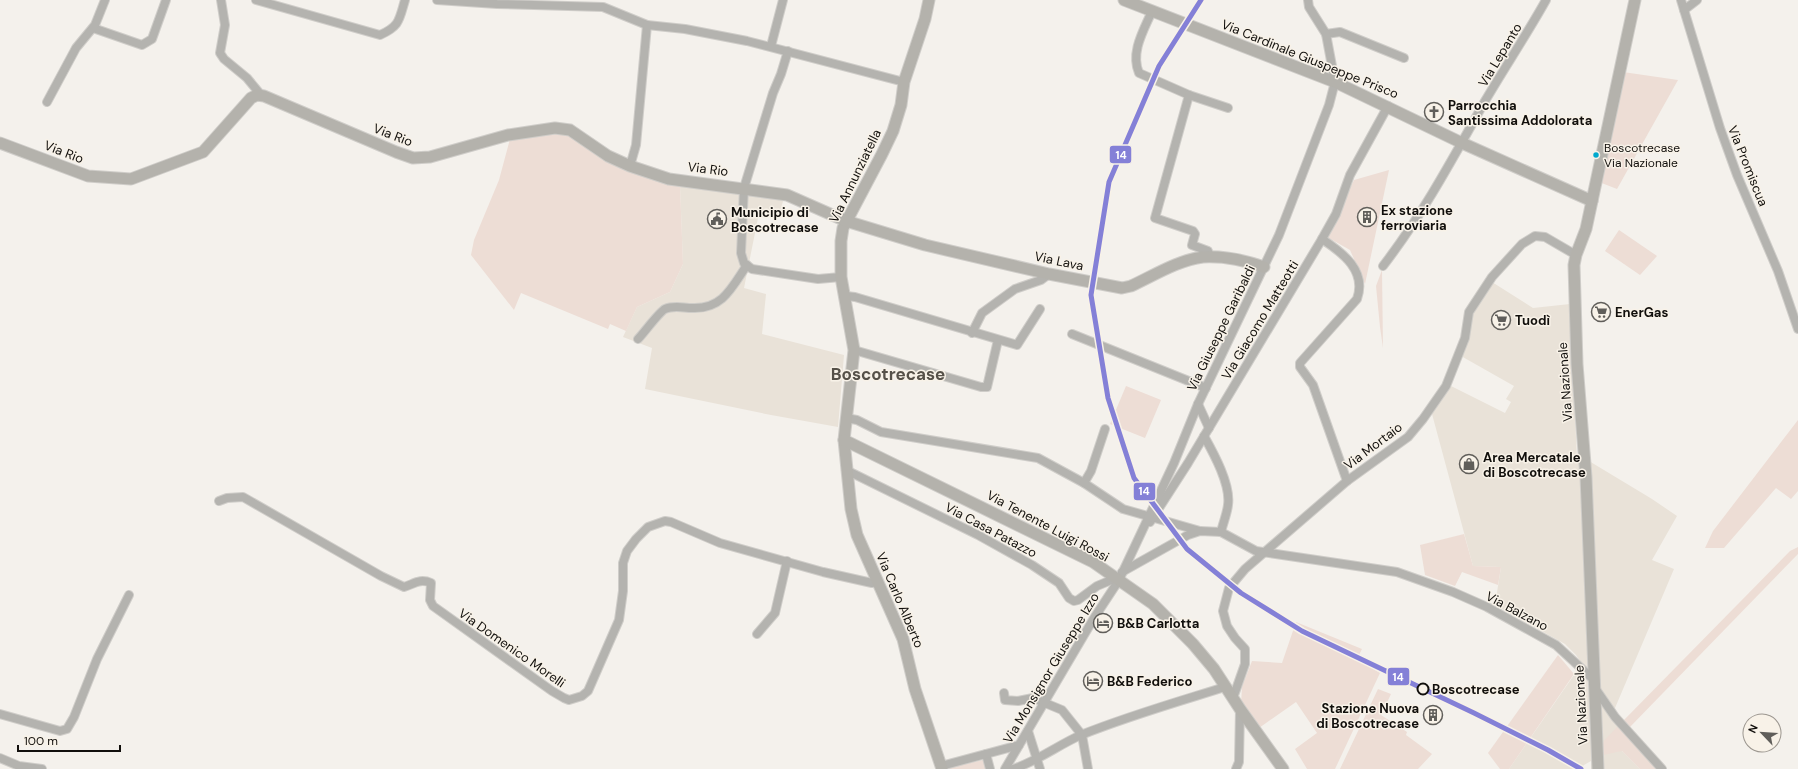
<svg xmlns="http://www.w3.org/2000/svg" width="1798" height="769" font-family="'DM Sans',sans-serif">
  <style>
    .built { fill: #e9e2d8 }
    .green { fill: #edddd5 }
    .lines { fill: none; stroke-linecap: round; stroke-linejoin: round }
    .street-casing { stroke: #cfcdc9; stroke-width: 10 }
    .secondary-casing { stroke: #cfcdc9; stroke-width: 13 }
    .street { stroke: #b4b3af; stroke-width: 8 }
    .secondary { stroke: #b4b2ac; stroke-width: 11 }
    .rail-1-casing { stroke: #f8f2e8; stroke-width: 8 }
    .rail-1 { stroke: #8480d7; stroke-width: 5 }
    .bus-dot { fill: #00a9ce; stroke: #f8f2e8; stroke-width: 1.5 }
    .stop-dot { fill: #f8f2e8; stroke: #110f0c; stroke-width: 2 }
    .labels { text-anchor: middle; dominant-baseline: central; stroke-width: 3; stroke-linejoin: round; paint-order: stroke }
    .bus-label { font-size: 12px; fill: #110f0c; stroke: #f8f2e8; text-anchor: start }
    .street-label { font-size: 13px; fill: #110f0c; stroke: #f8f2e8 }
    .poi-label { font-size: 13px; font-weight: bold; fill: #110f0c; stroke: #f8f2e8; text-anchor: start }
    .stop-label { font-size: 13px; font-weight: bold; fill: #110f0c; stroke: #f8f2e8; text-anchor: start }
    .district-label { font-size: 17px; font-weight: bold; fill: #565149; stroke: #f8f2e8 }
    .line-badge { stroke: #f8f2e8; stroke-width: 1.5 }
    .badge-label { font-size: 11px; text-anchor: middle; font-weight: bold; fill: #fff }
  </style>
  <rect width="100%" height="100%" fill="#f4f1ec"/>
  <g class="built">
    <path d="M680 185 784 198 779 215 759 213 744 288 766 294 762 334 844 355 838 427 771 415 645 389 652 348 623 337 637 307 670 292 683 264Z"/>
    <path d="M1492 282 1533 308 1570 304 1577 459 1589 461 1652 499 1677 516 1652 560 1674 569 1615 708 1622 751 1640 769H1591V761L1584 765 1581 769H1509L1576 672 1600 690 1576 655 1565 644 1495 605 1501 567 1473 566 1432 414 1449 385 1505 413 1511 402 1506 399 1514 386 1461 356 1470 312Z"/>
  </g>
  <g class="green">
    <path d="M1623 72 1678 80 1617 189 1599 182Z"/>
    <path d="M565 133C579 141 590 152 604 160 628 172 654 178 680 185L683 264 670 292 637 307 626 331 610 324 608 329 521 293 514 310 471 255 474 240 499 180 510 139Z"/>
    <path d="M1389 170 1365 284 1350 250 1327 237 1354 180Z"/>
    <path d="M1619 230 1657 256 1640 275 1605 251Z"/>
    <path d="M1382 270 1383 348 1380 327 1376 286Z"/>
    <path d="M1126 386 1161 400 1145 438 1110 424Z"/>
    <path d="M1798 420V491L1791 499 1776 488 1724 548H1705L1713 531Z"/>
    <path d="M1464 534 1473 566 1501 567 1498 585 1462 572 1455 586 1425 575 1420 545Z"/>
    <path d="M1798 547V554L1629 728 1623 721 1790 551Z"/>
    <path d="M1296 622 1362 649 1357 659 1380 673 1335 769H1307L1295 749 1317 733 1296 702 1259 728 1241 704 1242 687 1252 661 1282 663Z"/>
    <path d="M1558 655 1574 674 1509 769H1500L1488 753Z"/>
    <path d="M1378 689 1391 694 1381 715 1407 732 1406 735 1432 754 1418 769H1340Z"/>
    <path d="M1618 726 1659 769H1640L1622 751 1603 755 1602 743Z"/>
    <path d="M983 760 986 769H948V768Z"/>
  </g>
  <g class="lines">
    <g class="street-casing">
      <g id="street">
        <path d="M221 0 225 25 220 53 224 59 247 78 261 95"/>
        <path d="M256 0 380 35C400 26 399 20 405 0"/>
        <path d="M437 0 497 4 603 7 647 25 685 29 747 41 904 82"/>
        <path d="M1681 0 1720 128 1737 175 1778 271 1798 329"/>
        <path d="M1684 10 1697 0"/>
        <path d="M1152 11C1144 30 1130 52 1139 73L1189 95 1228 108"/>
        <path d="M93 28 142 45 152 39 166 0"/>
        <path d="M1326 34 1340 32 1404 58"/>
        <path d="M771 46 783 0"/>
        <path d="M788 51 781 74 773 93 744 188 741 253 744 263 752 269 818 279 841 277"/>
        <path d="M1189 95 1155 218 1193 231 1195 234 1192 245 1208 251 1210 258"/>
        <path d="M47 102 76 48 95 25 105 0"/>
        <path d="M630 166 636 145 647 25"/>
        <path d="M1322 239C1343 253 1367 271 1357 299L1300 363V367L1313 385 1347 481"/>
        <path d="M1383 266C1423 214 1453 158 1485 101 1505 67 1527 34 1546 0"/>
        <path d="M846 296 855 297 1017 345 1040 309"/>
        <path d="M972 333 982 313 1015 289 1041 280 1049 274"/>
        <path d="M1072 334 1206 388"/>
        <path d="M638 339C644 333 659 312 665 309 674 305 683 308 693 308 723 309 732 287 747 265"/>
        <path d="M854 350 981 387H987L998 340"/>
        <path d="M1198 404 1209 428"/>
        <path d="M846 418 857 420 881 432 1038 458 1084 483 1123 509 1200 531"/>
        <path d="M1204 436C1214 454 1231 485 1228 505 1227 514 1223 523 1221 532"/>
        <path d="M846 470 978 535 1032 565 1059 583 1069 598 1074 601 1078 600 1097 586 1116 578"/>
        <path d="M1084 483 1091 471 1105 429"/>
        <path d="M219 501 227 498 243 497 381 576 404 587C414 584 420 578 431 583L430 600 433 606 552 691 564 698 569 700 582 696 588 691 619 620 623 591V563L627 551 636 539 648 527 665 521 671 522 720 543 823 572 872 583 878 582"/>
        <path d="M1150 522 1188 463 1322 239 1336 214 1350 175 1388 106"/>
        <path d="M1122 572 1188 535 1200 531 1221 532 1256 551 1397 572 1453 592 1487 607 1556 645 1594 680"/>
        <path d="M757 634 775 613 787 561"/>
        <path d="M1595 688 1615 717 1662 769"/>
        <path d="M1004 693 1005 700 1018 701 1033 698 1062 710 1082 735 1088 769"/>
        <path d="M1233 698 1245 664V649L1235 638 1227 626 1223 611 1229 588 1245 569 1347 481 1408 437 1423 419 1446 386 1465 338 1469 312 1492 277 1522 244 1535 236 1545 237 1576 255"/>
        <path d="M0 714 60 731 67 729 74 717 97 659 129 595"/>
        <path d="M1028 731 1040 769"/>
        <path d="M986 754 990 769"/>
        <path d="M0 758 19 766 42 769"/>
        <path d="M941 766 1019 745"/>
        <path d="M1005 769 1094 618 1119 580 1174 463 1198 404 1279 235 1329 105 1335 82 1326 34 1309 7 1308 0"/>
        <path d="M1013 769C1038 761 1058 745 1081 735 1128 716 1177 702 1225 687"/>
        <path d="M1236 769 1239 762 1240 709"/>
      </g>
    </g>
    <g class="secondary-casing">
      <g id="secondary">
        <path d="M929 0 925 19 904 82 901 105 893 131 882 154 843 228 841 241V277L854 350 844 440 851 509 857 535 903 639 915 689 942 769"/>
        <path d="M1124 0 1335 82 1462 143 1592 201"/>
        <path d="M0 143 88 176 131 179 203 152 251 98 257 95 264 96 396 152 413 158 430 157 508 135 555 128 570 130 608 156 630 166 669 179 787 195 846 221 925 245 1049 274 1122 288 1131 286C1153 276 1178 260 1203 257 1223 256 1244 260 1264 267"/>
        <path d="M844 440 1093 562 1153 604 1193 644 1214 669 1240 709 1283 769"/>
        <path d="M1598 769 1586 477 1577 364 1574 265 1576 255 1586 229 1635 0"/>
      </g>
    </g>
    <use href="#street" class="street"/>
    <use href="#secondary" class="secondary"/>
    <g class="rail-1-casing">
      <path id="rail-1" d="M1201 0 1159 66 1109 182 1091 295 1108 398 1134 478 1187 549 1241 593 1302 631 1474 713 1548 750 1581 769"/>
    </g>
    <use href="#rail-1" class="rail-1"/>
  </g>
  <defs>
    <g id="church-ring" transform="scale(1)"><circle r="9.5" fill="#f8f2e8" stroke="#605e5a" stroke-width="1.5"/><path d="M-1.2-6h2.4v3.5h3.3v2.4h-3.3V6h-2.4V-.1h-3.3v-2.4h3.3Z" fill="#605e5a"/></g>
    <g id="building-ring" transform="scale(1)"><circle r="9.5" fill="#f8f2e8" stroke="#605e5a" stroke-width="1.5"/><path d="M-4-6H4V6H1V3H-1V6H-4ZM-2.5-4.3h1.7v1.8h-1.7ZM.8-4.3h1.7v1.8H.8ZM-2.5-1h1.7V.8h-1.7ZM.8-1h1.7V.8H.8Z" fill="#605e5a"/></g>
    <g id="civic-ring" transform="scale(1)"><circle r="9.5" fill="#f8f2e8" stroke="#605e5a" stroke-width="1.5"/><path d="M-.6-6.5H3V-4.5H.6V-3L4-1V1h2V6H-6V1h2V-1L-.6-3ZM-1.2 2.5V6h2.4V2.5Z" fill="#605e5a"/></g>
    <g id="supermarket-ring" transform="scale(1)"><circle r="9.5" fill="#f8f2e8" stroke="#605e5a" stroke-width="1.5"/><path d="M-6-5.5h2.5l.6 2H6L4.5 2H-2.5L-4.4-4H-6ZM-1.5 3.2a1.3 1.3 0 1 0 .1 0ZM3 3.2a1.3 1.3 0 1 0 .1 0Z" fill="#605e5a"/></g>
    <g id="shop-ring" transform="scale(1)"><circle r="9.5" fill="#f8f2e8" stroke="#605e5a" stroke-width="1.5"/><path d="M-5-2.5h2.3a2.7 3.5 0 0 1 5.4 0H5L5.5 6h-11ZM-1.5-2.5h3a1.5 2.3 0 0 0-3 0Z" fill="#605e5a"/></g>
    <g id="hotel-ring" transform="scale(1)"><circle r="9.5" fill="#f8f2e8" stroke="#605e5a" stroke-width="1.5"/><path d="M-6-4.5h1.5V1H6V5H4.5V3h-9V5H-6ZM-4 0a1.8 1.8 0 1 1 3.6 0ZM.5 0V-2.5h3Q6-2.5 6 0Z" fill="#605e5a"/></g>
  </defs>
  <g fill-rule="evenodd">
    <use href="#church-ring" x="1434" y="112"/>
    <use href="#building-ring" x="1367" y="217"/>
    <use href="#civic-ring" x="717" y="219"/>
    <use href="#supermarket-ring" x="1601" y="312"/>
    <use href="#supermarket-ring" x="1501" y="320"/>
    <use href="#shop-ring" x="1469" y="464"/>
    <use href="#hotel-ring" x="1103" y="623"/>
    <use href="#hotel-ring" x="1093" y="681"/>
    <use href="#building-ring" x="1433" y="715"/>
  </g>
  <circle class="bus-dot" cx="1596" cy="155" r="3.5"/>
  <circle class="stop-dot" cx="1423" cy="689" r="5.5"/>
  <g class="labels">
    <g class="bus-label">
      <text x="1604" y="148">Boscotrecase<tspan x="1604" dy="15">Via Nazionale</tspan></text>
    </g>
    <g class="street-label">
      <text transform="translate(1500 55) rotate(-59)">Via Lepanto</text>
      <text transform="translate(1310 59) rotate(22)">Via Cardinale Giuspeppe Prisco</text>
      <text transform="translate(393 135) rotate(21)">Via Rio</text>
      <text transform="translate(64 152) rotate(21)">Via Rio</text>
      <text transform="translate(1748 166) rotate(68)">Via Promiscua</text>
      <text transform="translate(708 169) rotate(7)">Via Rio</text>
      <text transform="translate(855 176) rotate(-64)">Via Annunziatella</text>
      <text transform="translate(1059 261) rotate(12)">Via Lava</text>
      <text transform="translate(1260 320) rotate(-59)">Via Giacomo Matteotti</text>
      <text transform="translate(1221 328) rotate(-64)">Via Giuseppe Garibaldi</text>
      <text transform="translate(1565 382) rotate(-94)">Via Nazionale</text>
      <text transform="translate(1373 446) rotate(-37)">Via Mortaio</text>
      <text transform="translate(1048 526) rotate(28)">Via Tenente Luigi Rossi</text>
      <text transform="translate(991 530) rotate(28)">Via Casa Patazzo</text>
      <text transform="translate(900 600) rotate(67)">Via Carlo Alberto</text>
      <text transform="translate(1517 611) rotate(28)">Via Balzano</text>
      <text transform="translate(512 648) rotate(35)">Via Domenico Morelli</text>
      <text transform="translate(1051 668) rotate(-59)">Via Monsignor Giuseppe Izzo</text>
      <text transform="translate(1581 705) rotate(-93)">Via Nazionale</text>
    </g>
    <g class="poi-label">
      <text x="1448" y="105">Parrocchia<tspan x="1448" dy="15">Santissima Addolorata</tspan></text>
      <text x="1381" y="210">Ex stazione<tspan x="1381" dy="15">ferroviaria</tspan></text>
      <text x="731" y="212">Municipio di<tspan x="731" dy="15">Boscotrecase</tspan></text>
      <text x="1615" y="312">EnerGas</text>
      <text x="1515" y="320">Tuodì</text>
      <text x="1483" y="457">Area Mercatale<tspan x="1483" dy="15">di Boscotrecase</tspan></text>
      <text x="1117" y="623">B&amp;B Carlotta</text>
      <text x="1107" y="681">B&amp;B Federico</text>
      <text x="1419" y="708" text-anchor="end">Stazione Nuova<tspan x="1419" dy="15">di Boscotrecase</tspan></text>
    </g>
    <g class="stop-label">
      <text x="1432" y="689">Boscotrecase</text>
    </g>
    <g class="district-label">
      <text x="888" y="374">Boscotrecase</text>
    </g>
  </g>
  <g class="line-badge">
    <rect x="1109" y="145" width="23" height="19" rx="4" fill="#8480d7"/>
    <rect x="1133" y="482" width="23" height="19" rx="4" fill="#8480d7"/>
    <rect x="1387" y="667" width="23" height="19" rx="4" fill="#8480d7"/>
  </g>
  <g class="badge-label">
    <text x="1121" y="159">14</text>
    <text x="1144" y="495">14</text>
    <text x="1398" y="681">14</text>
  </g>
  <g transform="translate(1762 733) rotate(295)"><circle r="19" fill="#f8f2e8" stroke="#9c9790"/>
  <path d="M0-3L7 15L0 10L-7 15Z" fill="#605e5a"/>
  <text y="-6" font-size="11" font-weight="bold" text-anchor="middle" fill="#110f0c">N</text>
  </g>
  <path d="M18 745v6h102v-6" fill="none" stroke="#110f0c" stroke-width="2"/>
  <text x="24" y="745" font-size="12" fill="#110f0c" stroke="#f8f2e8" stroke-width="3" paint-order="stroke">100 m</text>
</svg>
